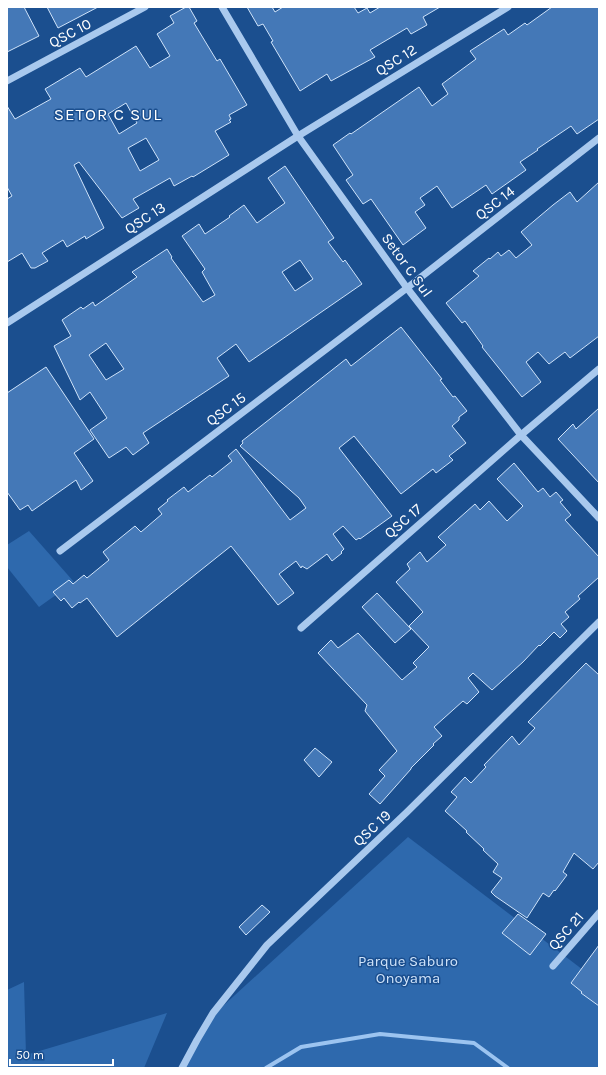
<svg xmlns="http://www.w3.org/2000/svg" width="606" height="1075" font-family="Karla,sans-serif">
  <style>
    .green { fill: #2e69ad }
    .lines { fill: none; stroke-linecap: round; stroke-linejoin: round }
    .stream { stroke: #9cc4f0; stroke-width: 4 }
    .building { fill: #4478b7; stroke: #cfe3fa; fill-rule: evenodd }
    .minor { stroke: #a9c9ee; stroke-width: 7 }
    .labels { text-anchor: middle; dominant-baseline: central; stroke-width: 3; stroke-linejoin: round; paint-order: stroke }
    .street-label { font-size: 15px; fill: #fff; stroke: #1b4f8f }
    .park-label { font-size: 15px; fill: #cfe3fa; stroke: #1b4f8f }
    .quarter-label { font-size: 17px; letter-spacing: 1px; fill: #fff; stroke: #1b4f8f }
  </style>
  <rect width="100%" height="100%" fill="#1b4f8f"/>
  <g class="green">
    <path d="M29 531 74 582 39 607 7 567V545Z"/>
    <path d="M408 837 599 982V1068H185L212 1016Z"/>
    <path d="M24 982 26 1055 167 1013 144 1068H7V990Z"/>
  </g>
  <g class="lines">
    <path class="stream" d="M266 1068 301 1047 380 1034 474 1043 508 1068"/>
  </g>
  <g class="building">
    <path d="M7 7H24L39 36 7 52Z"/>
    <path d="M47 7H98L58 28Z"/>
    <path d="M186 7H189L197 21 194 23 217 61 220 59 247 105 229 115 231 119 229 120 231 122 215 131 229 155 193 177 192 176 174 186 170 178 133 199 139 208 122 218 79 162 74 165 104 228 86 239 85 236 67 247 63 240 42 253 48 261 35 268H31L22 253 7 262V199L12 196 7 187V106L15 119 51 99 45 89 80 68 86 77 136 46 150 68 170 56 157 34 174 23 170 16ZM126 103 137 123 119 134 108 114ZM146 138 159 160 140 171 128 148Z"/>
    <path d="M247 7H272L275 12 283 7H354L358 13 367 8 370 13 380 7H440L423 17 427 25 411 34 407 28 370 50 375 57 331 81 327 74 300 91 271 42 273 41 263 24 258 26Z"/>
    <path d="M552 7H599V119L577 134 571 126 537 149 538 150 520 162 526 170 492 194 486 185 452 208 437 186 420 198 425 205 415 212 426 228 403 245 371 199 363 204 346 180 353 175 333 145 350 133 351 134 419 87 432 106 448 94 442 84 476 59 470 51 504 29 508 35 525 23 527 25Z"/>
    <path d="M285 166 334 238 328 242 343 262 345 260 362 284 249 362 236 344 217 358 229 376 143 433 149 443 133 455 126 447 109 458 90 430 107 418 90 392 80 400 54 346 71 336 62 320 81 307 83 309 93 302 95 306 137 277 132 272 167 249 172 257 171 258 203 302 215 295 202 272 205 269 182 236 199 224 205 234 230 217 229 216 244 205 257 223 285 203 268 178ZM300 260 313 279 295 291 282 272ZM106 343 124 369 106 380 89 355Z"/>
    <path d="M599 182V336L570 358 565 352 549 364 538 352 526 362 541 382 522 397 482 347 483 346 465 321 462 323 446 303 479 276 473 271 489 258 490 259 498 252 501 256 509 250 516 258 532 245 521 232 553 205 570 192 577 202Z"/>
    <path d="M401 327 442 379 440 380 453 397 455 396 467 411 459 417V420L452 426 466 443 449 456 453 460 436 473 433 469 401 494 354 436 339 448 392 516 360 539 359 538 356 540 343 526 333 534 344 549 341 552 342 553 332 561 327 554 307 569 302 566 301 568 296 561 279 574 294 593 278 605 231 546 117 637 87 598 80 603 79 602 72 608 64 598 61 601 53 592 69 580 73 584 84 575 87 578 109 560 103 552 135 526 141 532 162 514 158 509 168 501 167 500 184 487 188 492 210 475 212 477 232 461 228 456 236 449 290 520 306 508 299 498 240 446 243 443 242 441 346 359 351 366Z"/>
    <path d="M46 367 94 439 74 453 93 481 81 490 76 480 32 511 28 505 20 510 7 492V393Z"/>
    <path d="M599 408V483L558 439 573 424 576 429Z"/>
    <path d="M514 463 538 492 543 488 550 497 556 492 563 500 560 502 571 515 565 520 599 557V577L578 596 580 599 565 612 569 617 561 624 567 631 560 638 554 632 540 646 539 645 523 662 492 690 473 673 468 678 479 692 467 704 463 701 434 727 442 736 433 744 434 745 411 768V769L380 804 369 794 385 776 379 770 397 751 365 711 367 705 318 653 331 640 338 648 358 633 402 680 417 667 413 663 429 647 409 626 423 612 396 582 410 569 407 564 420 552 427 562 446 545 438 537 475 504 480 510 489 501 507 521 523 506 497 479Z"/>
    <path d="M377 593 411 629 395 643 362 607Z"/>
    <path d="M586 663 599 675V862L593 869 574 853 563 872 567 875 555 891 554 890 549 897 543 893 527 918 495 896 491 892 502 878 493 872 498 864 483 850 484 849 466 832 467 831 445 811 457 797 451 792 465 777 471 783 486 767 484 765 512 736 519 745 535 728 528 722Z"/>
    <path d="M315 748 332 762 319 777 304 760Z"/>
    <path d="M262 905 270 912 246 935 239 927Z"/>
    <path d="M518 914 546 934 530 955 502 933Z"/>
    <path d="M599 945V1006L581 993 582 992 571 983Z"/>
  </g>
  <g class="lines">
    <g class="minor">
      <path d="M222 7 298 136 407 288 521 435 599 518"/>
      <path d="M7 81 145 7"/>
      <path d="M7 323 298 136 508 7"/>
      <path d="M60 551 407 288 599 138"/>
      <path d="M301 628 521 435 599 369"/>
      <path d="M553 966 599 913"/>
      <path d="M182 1068 197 1040 213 1013 267 945 407 812 599 622"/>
    </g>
  </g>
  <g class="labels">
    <g class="street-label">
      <text transform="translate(70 33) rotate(-28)">QSC 10</text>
      <text transform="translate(396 60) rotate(-32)">QSC 12</text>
      <text transform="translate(495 203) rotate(-38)">QSC 14</text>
      <text transform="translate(145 218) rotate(-33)">QSC 13</text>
      <text transform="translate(407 265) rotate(54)">Setor C Sul</text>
      <text transform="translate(226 409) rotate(-37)">QSC 15</text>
      <text transform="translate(403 521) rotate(-41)">QSC 17</text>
      <text transform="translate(372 828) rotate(-43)">QSC 19</text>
      <text transform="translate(566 931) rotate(-49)">QSC 21</text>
    </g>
    <g class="park-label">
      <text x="408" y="961">Parque Saburo<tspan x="408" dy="17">Onoyama</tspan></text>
    </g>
    <g class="quarter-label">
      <text x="108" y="114">SETOR C SUL</text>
    </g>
  </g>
  <rect width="606" height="1075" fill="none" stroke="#ffffff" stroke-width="16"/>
  <path d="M10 1059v6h103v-6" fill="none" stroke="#ffffff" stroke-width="2"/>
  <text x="16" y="1059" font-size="12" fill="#ffffff" stroke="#1b4f8f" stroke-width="3" paint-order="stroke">50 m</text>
</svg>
